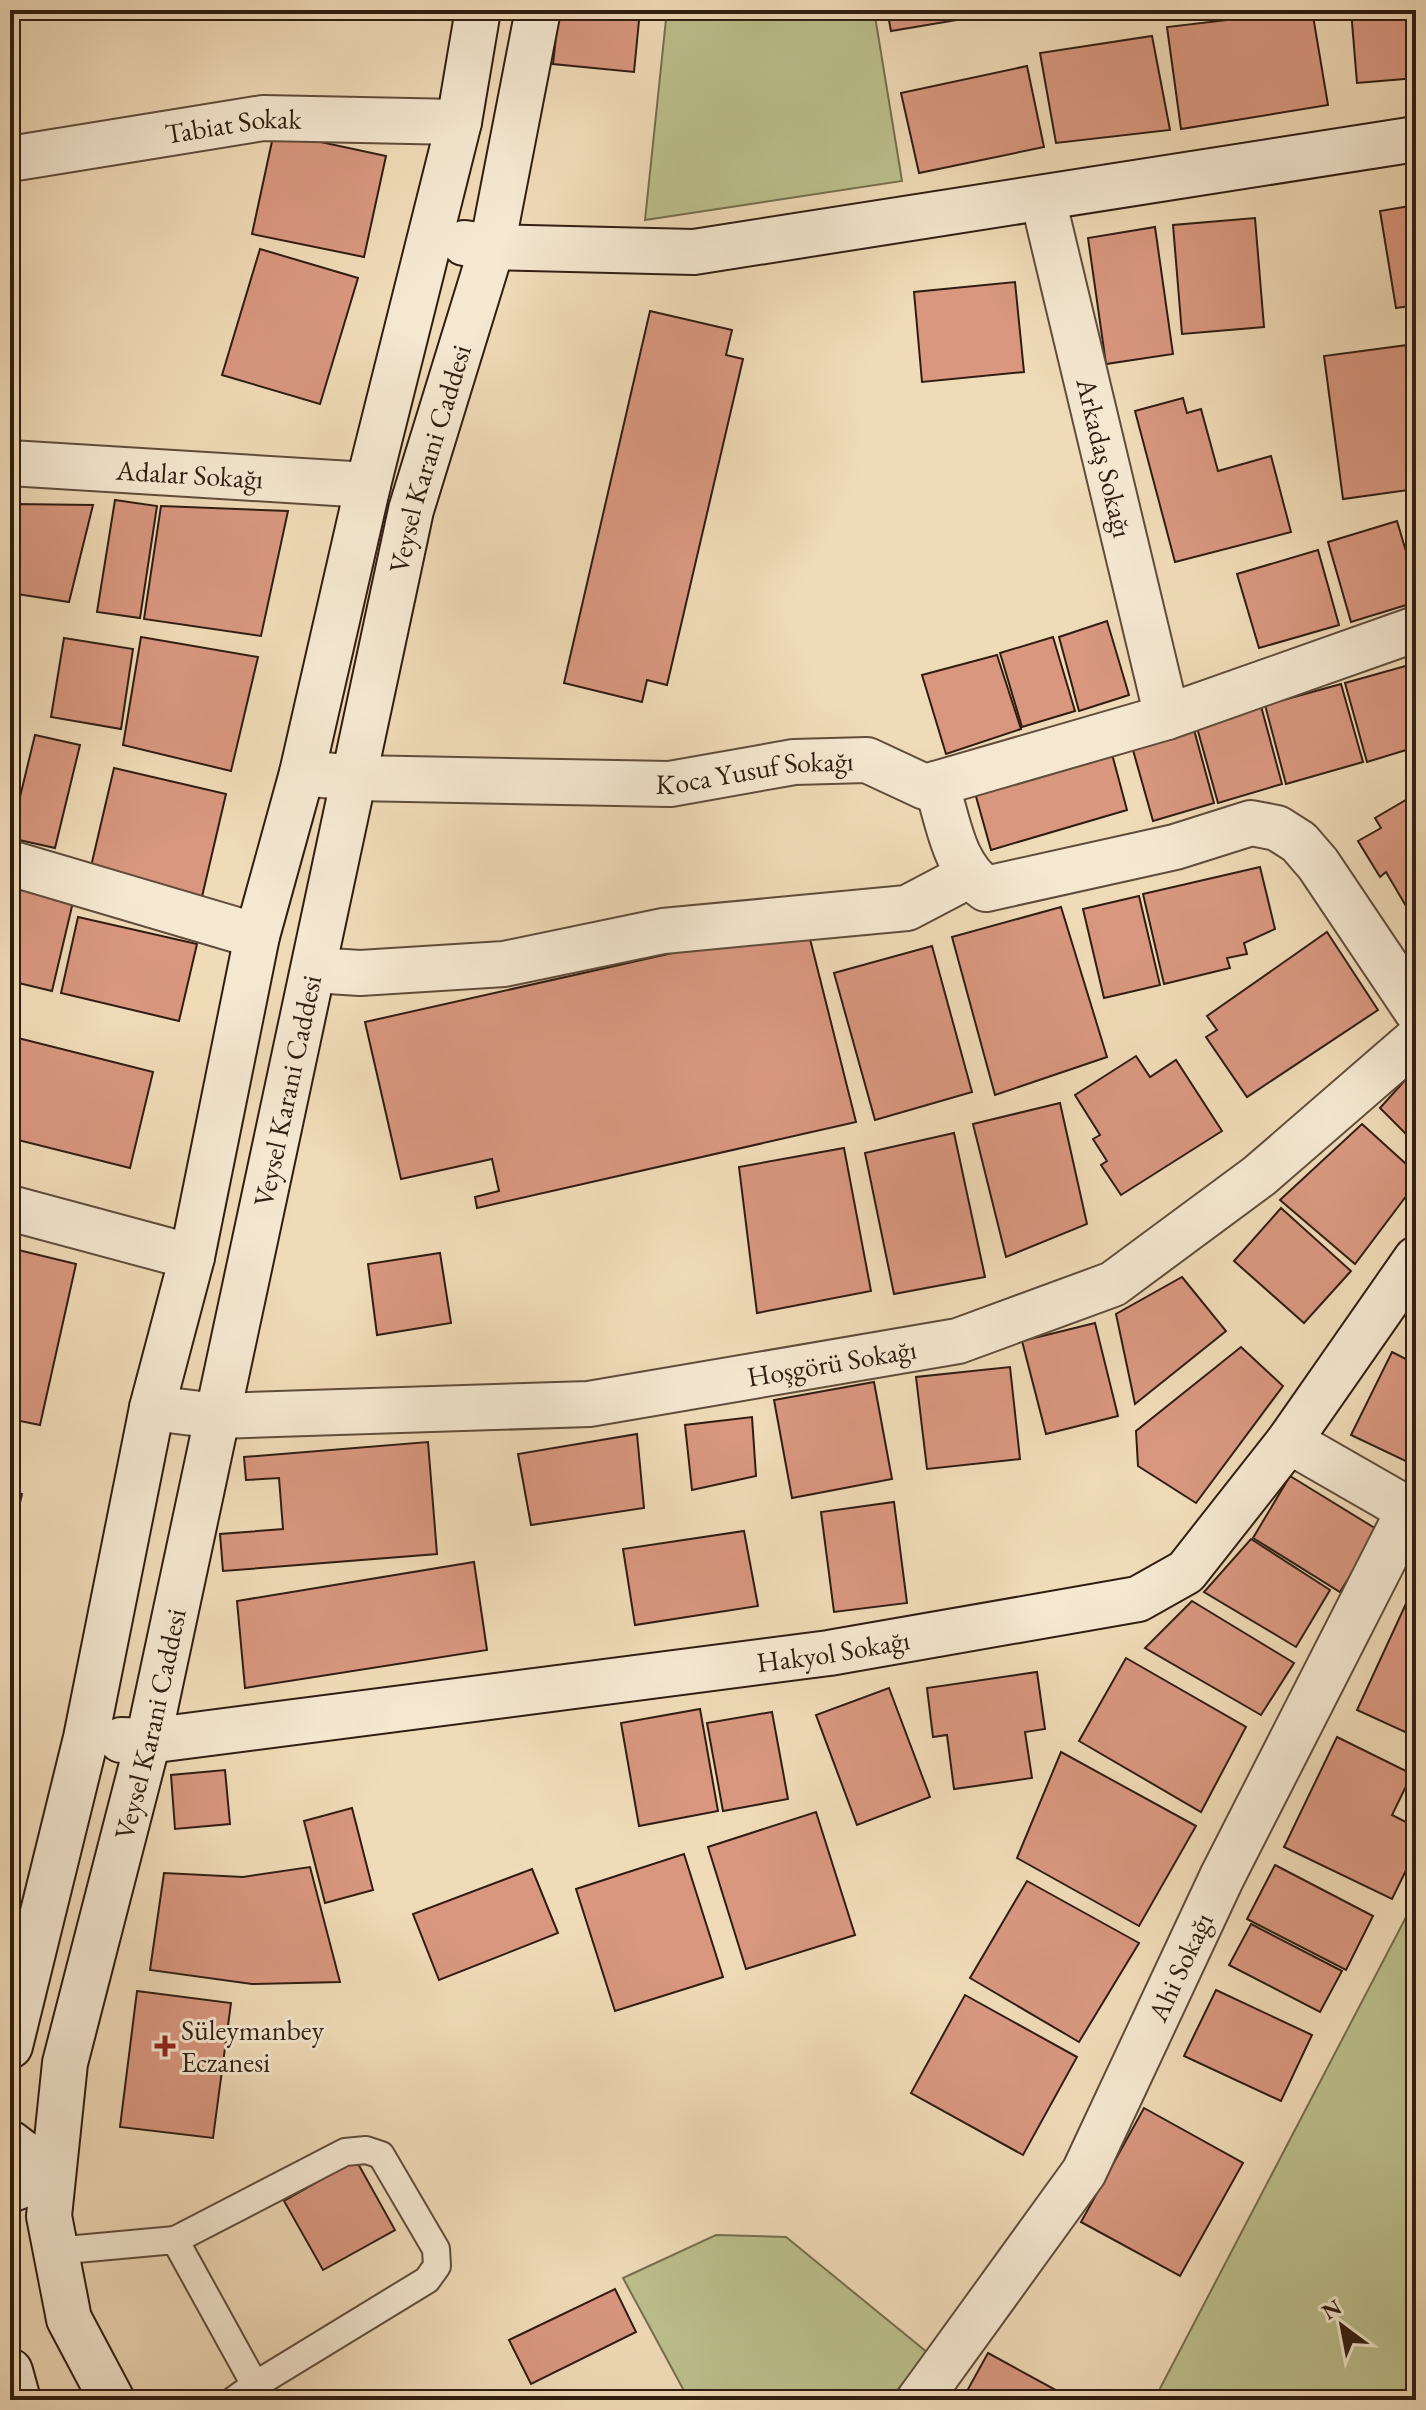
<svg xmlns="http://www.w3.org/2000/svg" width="1426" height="2410" font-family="'EB Garamond',serif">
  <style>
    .green { fill: #bcc08d; stroke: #766e4f; stroke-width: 2 }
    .building { fill: #d99780; stroke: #301d11; stroke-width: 2 }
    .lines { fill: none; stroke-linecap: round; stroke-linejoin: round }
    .lane-casing { stroke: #604c3b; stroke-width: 30 }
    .street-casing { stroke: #604c3b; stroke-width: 48 }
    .secondary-casing { stroke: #301d11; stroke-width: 48 }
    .lane { stroke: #f5e8d1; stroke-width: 26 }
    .street { stroke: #f5e8d1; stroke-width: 44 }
    .secondary { stroke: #f5e8d1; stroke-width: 44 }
    .poi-dot { fill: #8f2418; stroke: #f5e8d1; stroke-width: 3 }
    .labels { text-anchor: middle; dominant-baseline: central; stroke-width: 6; stroke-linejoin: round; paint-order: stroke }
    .street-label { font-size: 28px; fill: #301d11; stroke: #f5e8d1 }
    .poi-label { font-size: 28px; fill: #301d11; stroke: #f5e8d1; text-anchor: start }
  </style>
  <rect width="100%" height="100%" fill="#f0dbb8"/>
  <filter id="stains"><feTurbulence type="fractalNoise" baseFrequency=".0025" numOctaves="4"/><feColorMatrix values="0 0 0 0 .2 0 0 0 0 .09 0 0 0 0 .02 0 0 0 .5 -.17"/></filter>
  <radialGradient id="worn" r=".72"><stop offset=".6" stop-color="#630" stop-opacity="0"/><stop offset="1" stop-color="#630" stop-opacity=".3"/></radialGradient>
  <g class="green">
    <path d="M667 10H874L902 181 645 220Z"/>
    <path d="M1416 1898V2400H1154Z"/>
    <path d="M716 2235 786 2237 928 2353 889 2400H689L623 2278Z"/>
  </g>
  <g class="building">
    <path d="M559 10H640L634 72 553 64Z"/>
    <path d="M887 10H961L963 19 891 31Z"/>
    <path d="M1312 10 1328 105 1181 129 1167 27Z"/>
    <path d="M1351 10H1416V78L1357 83Z"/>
    <path d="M1152 36 1170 130 1056 143 1040 53Z"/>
    <path d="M1027 66 1044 147 919 173 901 93Z"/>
    <path d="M274 132 386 156 364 257 252 234Z"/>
    <path d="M1416 205V305L1396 308 1380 211Z"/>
    <path d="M1255 218 1264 327 1182 334 1173 225Z"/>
    <path d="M1155 227 1173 354 1106 364 1088 238Z"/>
    <path d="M260 249 358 278 320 404 222 375Z"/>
    <path d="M1015 282 1024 372 922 382 914 292Z"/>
    <path d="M650 311 732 330 726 355 743 359 667 685 647 680 642 702 564 683Z"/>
    <path d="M1415 344 1416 489 1343 499 1324 356Z"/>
    <path d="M1183 398 1187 413 1201 409 1218 471 1271 456 1291 532 1175 562 1135 411Z"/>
    <path d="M115 500 157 506 140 618 97 612Z"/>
    <path d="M14 504 93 505 69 602 10 593V520Z"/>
    <path d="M161 506 288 511 261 636 144 619Z"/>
    <path d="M1397 521 1416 585V602L1351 622 1328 542Z"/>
    <path d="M1318 550 1339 625 1259 648 1237 574Z"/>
    <path d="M1107 621 1129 695 1079 711 1059 637Z"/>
    <path d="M141 637 258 657 231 771 123 745Z"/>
    <path d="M1053 637 1075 711 1022 727 1000 653Z"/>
    <path d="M64 638 133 649 121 729 51 717Z"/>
    <path d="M997 655 1021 729 946 754 922 675Z"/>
    <path d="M1416 663V747L1367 762 1345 683Z"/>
    <path d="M1341 684 1363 762 1286 784 1265 705Z"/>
    <path d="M1261 706 1282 784 1218 803 1196 724Z"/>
    <path d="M1193 726 1214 803 1153 821 1131 743Z"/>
    <path d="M35 735 80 745 55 848 10 838Z"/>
    <path d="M1112 754 1127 810 991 850 975 793Z"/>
    <path d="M114 768 226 794 201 901 89 875Z"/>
    <path d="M1416 794V923L1386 872 1380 877 1358 841 1381 828 1375 818Z"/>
    <path d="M1260 867 1275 929 1244 943 1247 954 1227 958 1230 968 1164 984 1143 894Z"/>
    <path d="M10 887 73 902 52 991 10 981Z"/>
    <path d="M1139 896 1160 985 1104 998 1083 909Z"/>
    <path d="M1061 907 1107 1057 995 1095 952 937Z"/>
    <path d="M78 917 197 944 179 1021 61 993Z"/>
    <path d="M806 923 856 1122 477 1208 475 1197 499 1191 492 1159 401 1179 365 1022Z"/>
    <path d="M1327 932 1378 1010 1247 1097 1206 1037 1217 1030 1207 1016Z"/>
    <path d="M932 946 972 1092 875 1120 834 973Z"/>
    <path d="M10 1036 153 1072 130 1168 10 1138Z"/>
    <path d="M1136 1056 1150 1077 1176 1060 1222 1131 1121 1195 1101 1165 1107 1161 1093 1139 1100 1135 1075 1095Z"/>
    <path d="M1416 1068V1144L1380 1108Z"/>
    <path d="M1060 1103 1087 1224 1006 1257 973 1124Z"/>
    <path d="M1362 1124 1416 1173V1183L1355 1264 1280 1200Z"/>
    <path d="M954 1133 985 1277 894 1294 865 1153Z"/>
    <path d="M844 1148 871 1291 757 1313 739 1167Z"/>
    <path d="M1281 1208 1351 1271 1304 1323 1234 1261Z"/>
    <path d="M10 1248 76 1264 40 1425 10 1419Z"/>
    <path d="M440 1253 451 1323 377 1335 368 1264Z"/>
    <path d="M1182 1277 1226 1331 1135 1404 1116 1314Z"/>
    <path d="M1095 1323 1118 1416 1046 1434 1022 1341Z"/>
    <path d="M1241 1347 1283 1386 1196 1503 1138 1466 1136 1431Z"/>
    <path d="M1392 1352 1416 1364V1466L1351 1435Z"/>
    <path d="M1010 1367 1020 1459 927 1469 916 1377Z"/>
    <path d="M874 1382 892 1479 792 1498 774 1400Z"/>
    <path d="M752 1417 756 1476 692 1490 685 1425Z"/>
    <path d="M637 1434 644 1508 531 1525 518 1454Z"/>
    <path d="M428 1442 437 1554 223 1571 220 1534 283 1529 279 1478 246 1480 244 1457Z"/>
    <path d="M1290 1476 1378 1530 1340 1592 1253 1538Z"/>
    <path d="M10 1491 22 1494 10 1546Z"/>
    <path d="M894 1502 907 1603 834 1612 821 1512Z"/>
    <path d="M744 1531 758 1606 635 1625 623 1549Z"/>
    <path d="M1251 1539 1330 1590 1296 1647 1204 1592Z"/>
    <path d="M474 1562 487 1650 245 1688 237 1601Z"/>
    <path d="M1416 1582V1737L1357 1710Z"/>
    <path d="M1192 1601 1294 1663 1261 1715 1145 1648Z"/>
    <path d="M1126 1658 1246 1727 1201 1812 1079 1741Z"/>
    <path d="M1037 1672 1045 1729 1025 1732 1032 1778 954 1789 947 1735 933 1737 927 1688Z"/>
    <path d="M889 1688 930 1797 857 1825 816 1715Z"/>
    <path d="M700 1709 718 1811 639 1826 621 1723Z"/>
    <path d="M772 1712 788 1799 723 1811 707 1723Z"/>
    <path d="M1337 1737 1412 1774 1392 1815 1416 1827V1850L1392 1899 1284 1847Z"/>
    <path d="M1061 1752 1196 1826 1139 1926 1017 1858Z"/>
    <path d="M225 1770 230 1824 175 1829 171 1775Z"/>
    <path d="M352 1808 373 1890 325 1903 304 1821Z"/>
    <path d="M816 1812 855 1935 746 1969 708 1847Z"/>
    <path d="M684 1854 723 1977 615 2011 576 1889Z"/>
    <path d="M1275 1865 1373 1916 1346 1970 1247 1919Z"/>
    <path d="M310 1867 340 1982 252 1984 150 1970 164 1873 243 1877Z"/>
    <path d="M532 1869 558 1933 439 1980 413 1914Z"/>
    <path d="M1027 1881 1139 1943 1079 2042 970 1978Z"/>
    <path d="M1251 1924 1342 1971 1320 2012 1229 1965Z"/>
    <path d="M1216 1990 1312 2035 1281 2101 1184 2056Z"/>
    <path d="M137 1991 231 2003 213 2138 120 2127Z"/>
    <path d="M965 1995 1077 2057 1023 2155 911 2093Z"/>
    <path d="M1144 2108 1243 2163 1180 2276 1081 2222Z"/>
    <path d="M356 2160 395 2230 323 2270 284 2201Z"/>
    <path d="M615 2289 636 2332 531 2384 509 2340Z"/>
    <path d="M988 2353 1074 2400H962Z"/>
  </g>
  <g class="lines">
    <g class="lane-casing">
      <g id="lane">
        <path d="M175 2240 345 2152 366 2150 381 2155 436 2249 437 2266 427 2280 255 2385"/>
        <path d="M55 2251 175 2240 255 2385 234 2400"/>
      </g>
    </g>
    <g class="street-casing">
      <g id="street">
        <path id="s1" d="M10 159 263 118 459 122"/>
        <path id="s2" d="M1043 199 1167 717"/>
        <path id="s3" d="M10 463 368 485"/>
        <path id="s4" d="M302 773 355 778 670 784 794 762 867 760 925 787 1167 717 1416 629"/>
        <path d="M936 784C949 822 952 865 986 889L1175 847 1251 823 1277 828 1299 842 1318 864 1416 1010"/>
        <path d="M10 863 257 936"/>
        <path d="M314 970 360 973 504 964 663 931 907 908 968 876"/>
        <path d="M10 1208 192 1257"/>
        <path id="s5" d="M152 1408 217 1416 589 1404 958 1341 1113 1284 1259 1176 1416 1040"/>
        <path d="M1289 1441 1416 1514"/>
        <path id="s6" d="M919 2400 1084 2172 1222 1877 1408 1512"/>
      </g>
    </g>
    <g class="secondary-casing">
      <g id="secondary">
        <path d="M464 243 492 247 694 252 1416 139"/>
        <path id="s7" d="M121 1740 148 1741 829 1653 1138 1599 1186 1572 1289 1441 1416 1259"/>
        <path d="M10 2046 86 1738 152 1408 192 1257 257 936 302 773 368 485 459 122 478 10"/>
        <path d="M10 2143 51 2174"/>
        <path d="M10 2190 51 2174"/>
        <path d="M10 2371 18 2400"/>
        <path id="s8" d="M112 2400 69 2319 49 2216 65 2063 148 1741 411 510 492 247 538 10"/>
      </g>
    </g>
    <use href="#lane" class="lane"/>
    <use href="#street" class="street"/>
    <use href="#secondary" class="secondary"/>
  </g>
  <path class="poi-dot" d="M161 2034h8v8h8v8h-8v8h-8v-8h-8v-8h8z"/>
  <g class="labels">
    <g class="street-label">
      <text stroke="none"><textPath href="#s1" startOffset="226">Tabiat Sokak</textPath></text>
      <text stroke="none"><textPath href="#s8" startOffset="1996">Veysel Karani Caddesi</textPath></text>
      <text stroke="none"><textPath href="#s2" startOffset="266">Arkadaş Sokağı</textPath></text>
      <text stroke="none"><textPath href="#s3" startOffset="180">Adalar Sokağı</textPath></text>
      <text stroke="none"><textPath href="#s4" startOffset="454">Koca Yusuf Sokağı</textPath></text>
      <text stroke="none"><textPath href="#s8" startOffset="1348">Veysel Karani Caddesi</textPath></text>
      <text stroke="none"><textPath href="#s5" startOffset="684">Hoşgörü Sokağı</textPath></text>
      <text stroke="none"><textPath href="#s7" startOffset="718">Hakyol Sokağı</textPath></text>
      <text stroke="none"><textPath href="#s8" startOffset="700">Veysel Karani Caddesi</textPath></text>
      <text stroke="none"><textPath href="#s6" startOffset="508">Ahi Sokağı</textPath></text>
    </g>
    <g class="poi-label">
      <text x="181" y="2030">Süleymanbey<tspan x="181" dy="32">Eczanesi</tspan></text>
    </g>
  </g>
  <rect width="1426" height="2410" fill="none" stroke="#f0dbb8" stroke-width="40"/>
  <rect x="12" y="12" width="1402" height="2386" fill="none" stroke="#301d11" stroke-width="4"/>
  <rect x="20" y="20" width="1386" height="2370" fill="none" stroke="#301d11" stroke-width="2"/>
  <g transform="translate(1342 2326) rotate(328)" stroke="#f5e8d1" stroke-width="6" paint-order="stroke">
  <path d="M0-6L14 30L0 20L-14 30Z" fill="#301d11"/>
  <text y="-12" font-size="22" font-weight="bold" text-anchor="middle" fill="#301d11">N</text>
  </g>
  <rect width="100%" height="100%" filter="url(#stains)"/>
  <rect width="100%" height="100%" fill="url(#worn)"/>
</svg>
